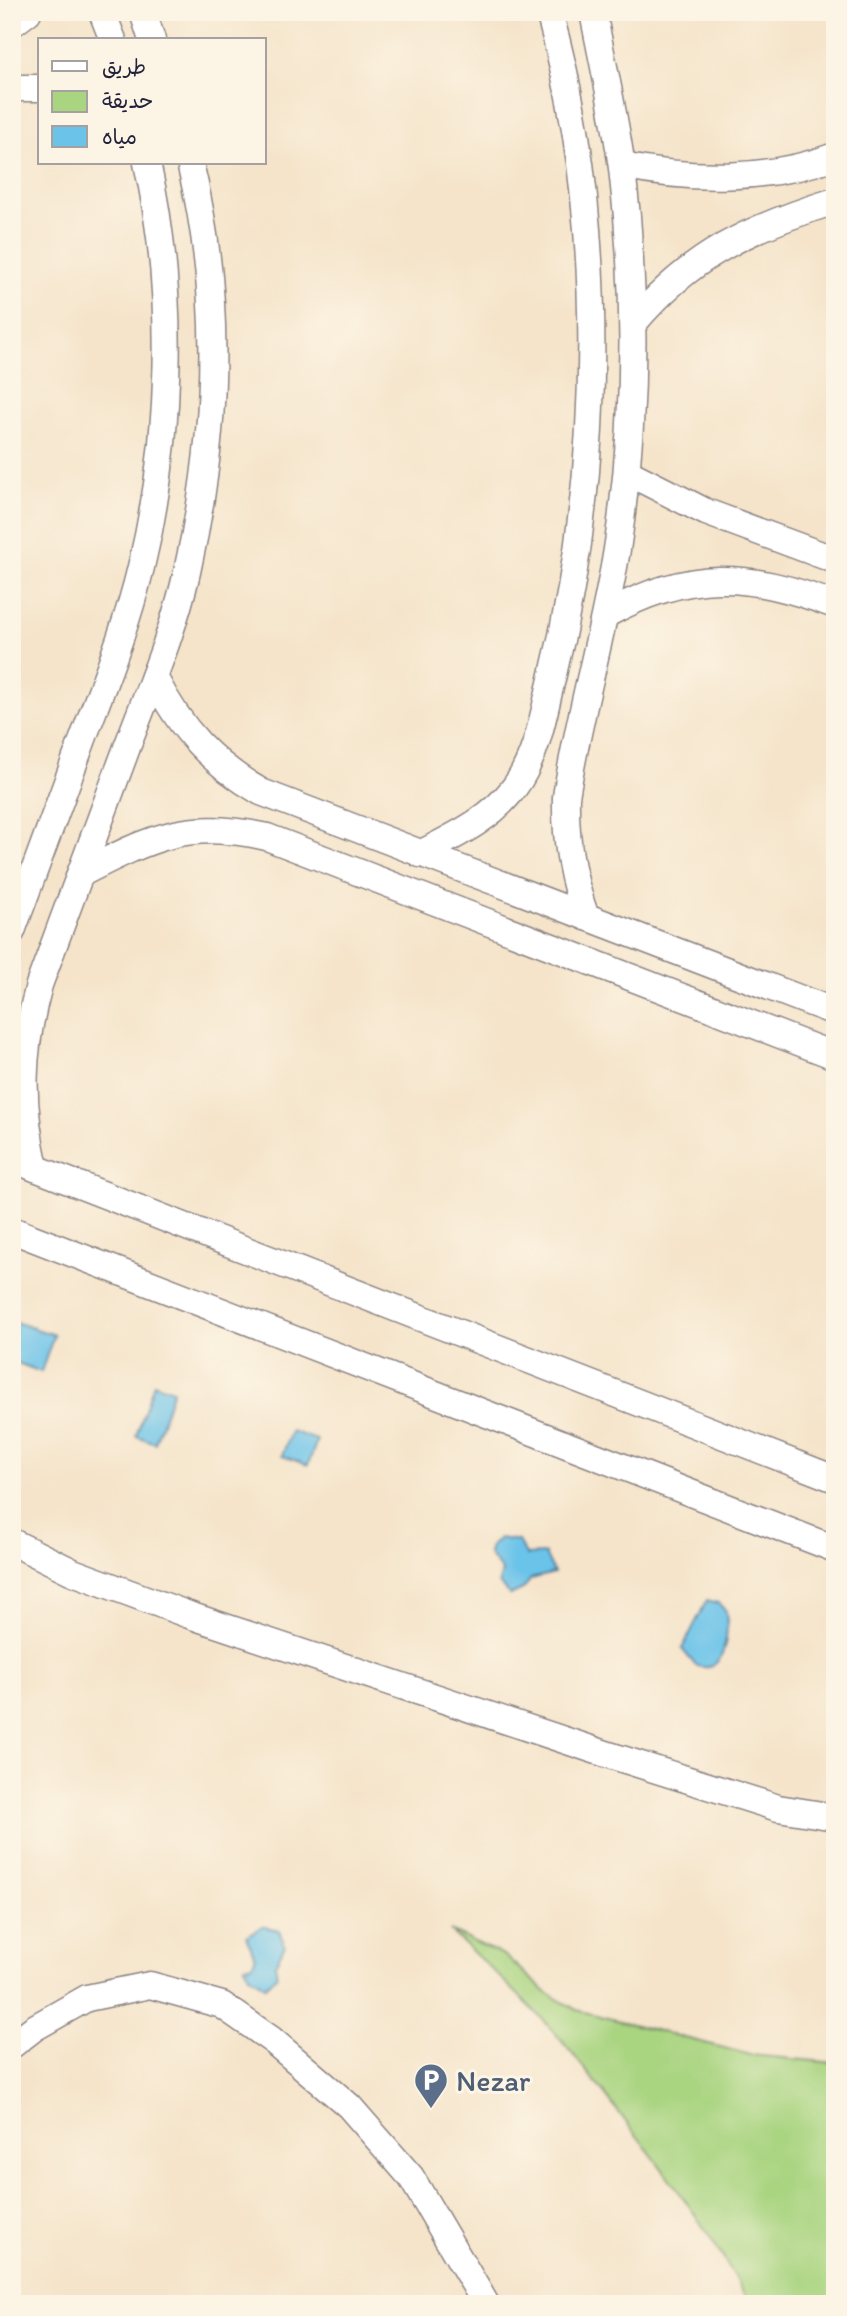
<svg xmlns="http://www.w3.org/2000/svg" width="847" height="2316" font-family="Itim,'Playpen Sans Arabic',sans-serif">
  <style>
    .green { fill: #a9d480; stroke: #667b5e; stroke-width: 2 }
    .water { fill: #6bc3e9; stroke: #467292; stroke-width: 2 }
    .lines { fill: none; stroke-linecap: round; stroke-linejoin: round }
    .minor-casing { stroke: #8c8382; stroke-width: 29 }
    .minor { stroke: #fff; stroke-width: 26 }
    .labels { text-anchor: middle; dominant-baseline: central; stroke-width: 6; stroke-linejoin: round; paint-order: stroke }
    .service-label { font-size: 30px; fill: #4e5e75; stroke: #fcf5e5; text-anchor: start }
  </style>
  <rect width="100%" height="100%" fill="#fcf5e5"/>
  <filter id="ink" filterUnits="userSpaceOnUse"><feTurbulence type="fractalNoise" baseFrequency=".0143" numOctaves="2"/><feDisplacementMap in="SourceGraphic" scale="14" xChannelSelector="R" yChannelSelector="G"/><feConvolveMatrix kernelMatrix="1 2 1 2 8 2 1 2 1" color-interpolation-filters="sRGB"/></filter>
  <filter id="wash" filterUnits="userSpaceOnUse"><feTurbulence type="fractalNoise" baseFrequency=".00686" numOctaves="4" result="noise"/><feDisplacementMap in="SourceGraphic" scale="28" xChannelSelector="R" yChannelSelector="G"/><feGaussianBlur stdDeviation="1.57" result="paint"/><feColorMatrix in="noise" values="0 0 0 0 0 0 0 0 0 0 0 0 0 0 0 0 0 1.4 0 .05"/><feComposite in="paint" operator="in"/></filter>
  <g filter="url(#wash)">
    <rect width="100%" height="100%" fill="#f5e4ca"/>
    <path class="green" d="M450 1931 504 1955 547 1993 577 2010 751 2055 835 2063V2304H749C716 2240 674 2183 630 2127 603 2092 576 2056 546 2023 516 1991 483 1961 450 1931Z"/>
    <g class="water">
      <path d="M12 1321 54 1335 41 1372 12 1361Z"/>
      <path d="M154 1383 173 1390 155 1443 136 1436Z"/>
      <path d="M291 1431 317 1440 308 1465 282 1456Z"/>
      <path d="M499 1538 518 1541 526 1555 545 1554 554 1573 531 1579 523 1589 510 1595 499 1584 502 1571 489 1555 490 1547Z"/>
      <path d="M707 1600 718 1603 726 1611C728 1626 728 1663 708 1667 704 1668 700 1666 696 1666L682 1649Z"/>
      <path d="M263 1926 279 1931 285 1945 275 1965 277 1976 265 1986 249 1975 245 1966 253 1964 255 1958 247 1936Z"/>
    </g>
  </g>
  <g filter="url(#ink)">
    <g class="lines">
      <g class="minor-casing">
        <g id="minor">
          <path d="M102 12 113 40"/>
          <path d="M143 12 152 40"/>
          <path d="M12 24 28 12"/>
          <path d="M12 88H40"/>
          <path d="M622 166C690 180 768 181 835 156"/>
          <path d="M633 324C690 255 751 227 835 201"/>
          <path d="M627 472 706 512 835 560"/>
          <path d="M605 615C689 568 747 572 835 605"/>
          <path d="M154 677C181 730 210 762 261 792L835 1012"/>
          <path d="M420 854C454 836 490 820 514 788 537 757 543 716 552 679 603 474 607 216 549 12"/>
          <path d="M80 874C151 838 186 819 267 837L835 1056"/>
          <path d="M586 917C571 877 565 840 566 797 579 712 605 629 618 543 636 419 637 293 622 168 615 116 603 64 593 12"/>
          <path d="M12 931C37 863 62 795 87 728 107 675 128 622 141 567 172 440 176 291 147 163"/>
          <path d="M12 1159 835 1479"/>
          <path d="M35 1168C20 1102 21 1051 39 985 69 904 99 823 129 742 150 686 174 630 187 572 217 438 223 297 190 163"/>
          <path d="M12 1230 835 1549"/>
          <path d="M12 1542 73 1572 189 1615 606 1754 778 1808 835 1817"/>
          <path d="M12 2045 34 2028 87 1998 150 1985 222 2005 272 2040 349 2106 411 2177 486 2304"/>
        </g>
      </g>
      <use href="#minor" class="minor"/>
    </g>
  </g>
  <defs>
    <g id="parking-pin" transform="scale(1.75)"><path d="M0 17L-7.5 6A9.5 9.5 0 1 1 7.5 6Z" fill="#5c6f8a" stroke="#fcf5e5"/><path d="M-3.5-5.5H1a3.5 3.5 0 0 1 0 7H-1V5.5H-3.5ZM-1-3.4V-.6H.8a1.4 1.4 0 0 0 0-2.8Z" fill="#fff"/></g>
  </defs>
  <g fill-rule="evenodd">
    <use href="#parking-pin" x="431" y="2080"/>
  </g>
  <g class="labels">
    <g class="service-label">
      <text x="456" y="2080">Nezar</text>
    </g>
  </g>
  <rect width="847" height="2316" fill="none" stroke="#fcf5e5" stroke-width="42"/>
  <rect x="38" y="38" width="228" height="126" fill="#fcf5e5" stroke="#a5a1a1" stroke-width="2"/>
  <rect x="52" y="61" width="35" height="10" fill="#ffffff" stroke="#a5a1a1" stroke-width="2"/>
  <text x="102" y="74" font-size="21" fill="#22223b">طريق</text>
  <rect x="52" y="91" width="35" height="21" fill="#a9d480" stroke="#a5a1a1" stroke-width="2"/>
  <text x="102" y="108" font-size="21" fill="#22223b">حديقة</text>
  <rect x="52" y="126" width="35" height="21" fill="#6bc3e9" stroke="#a5a1a1" stroke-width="2"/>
  <text x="102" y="144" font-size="21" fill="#22223b">مياه</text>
</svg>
